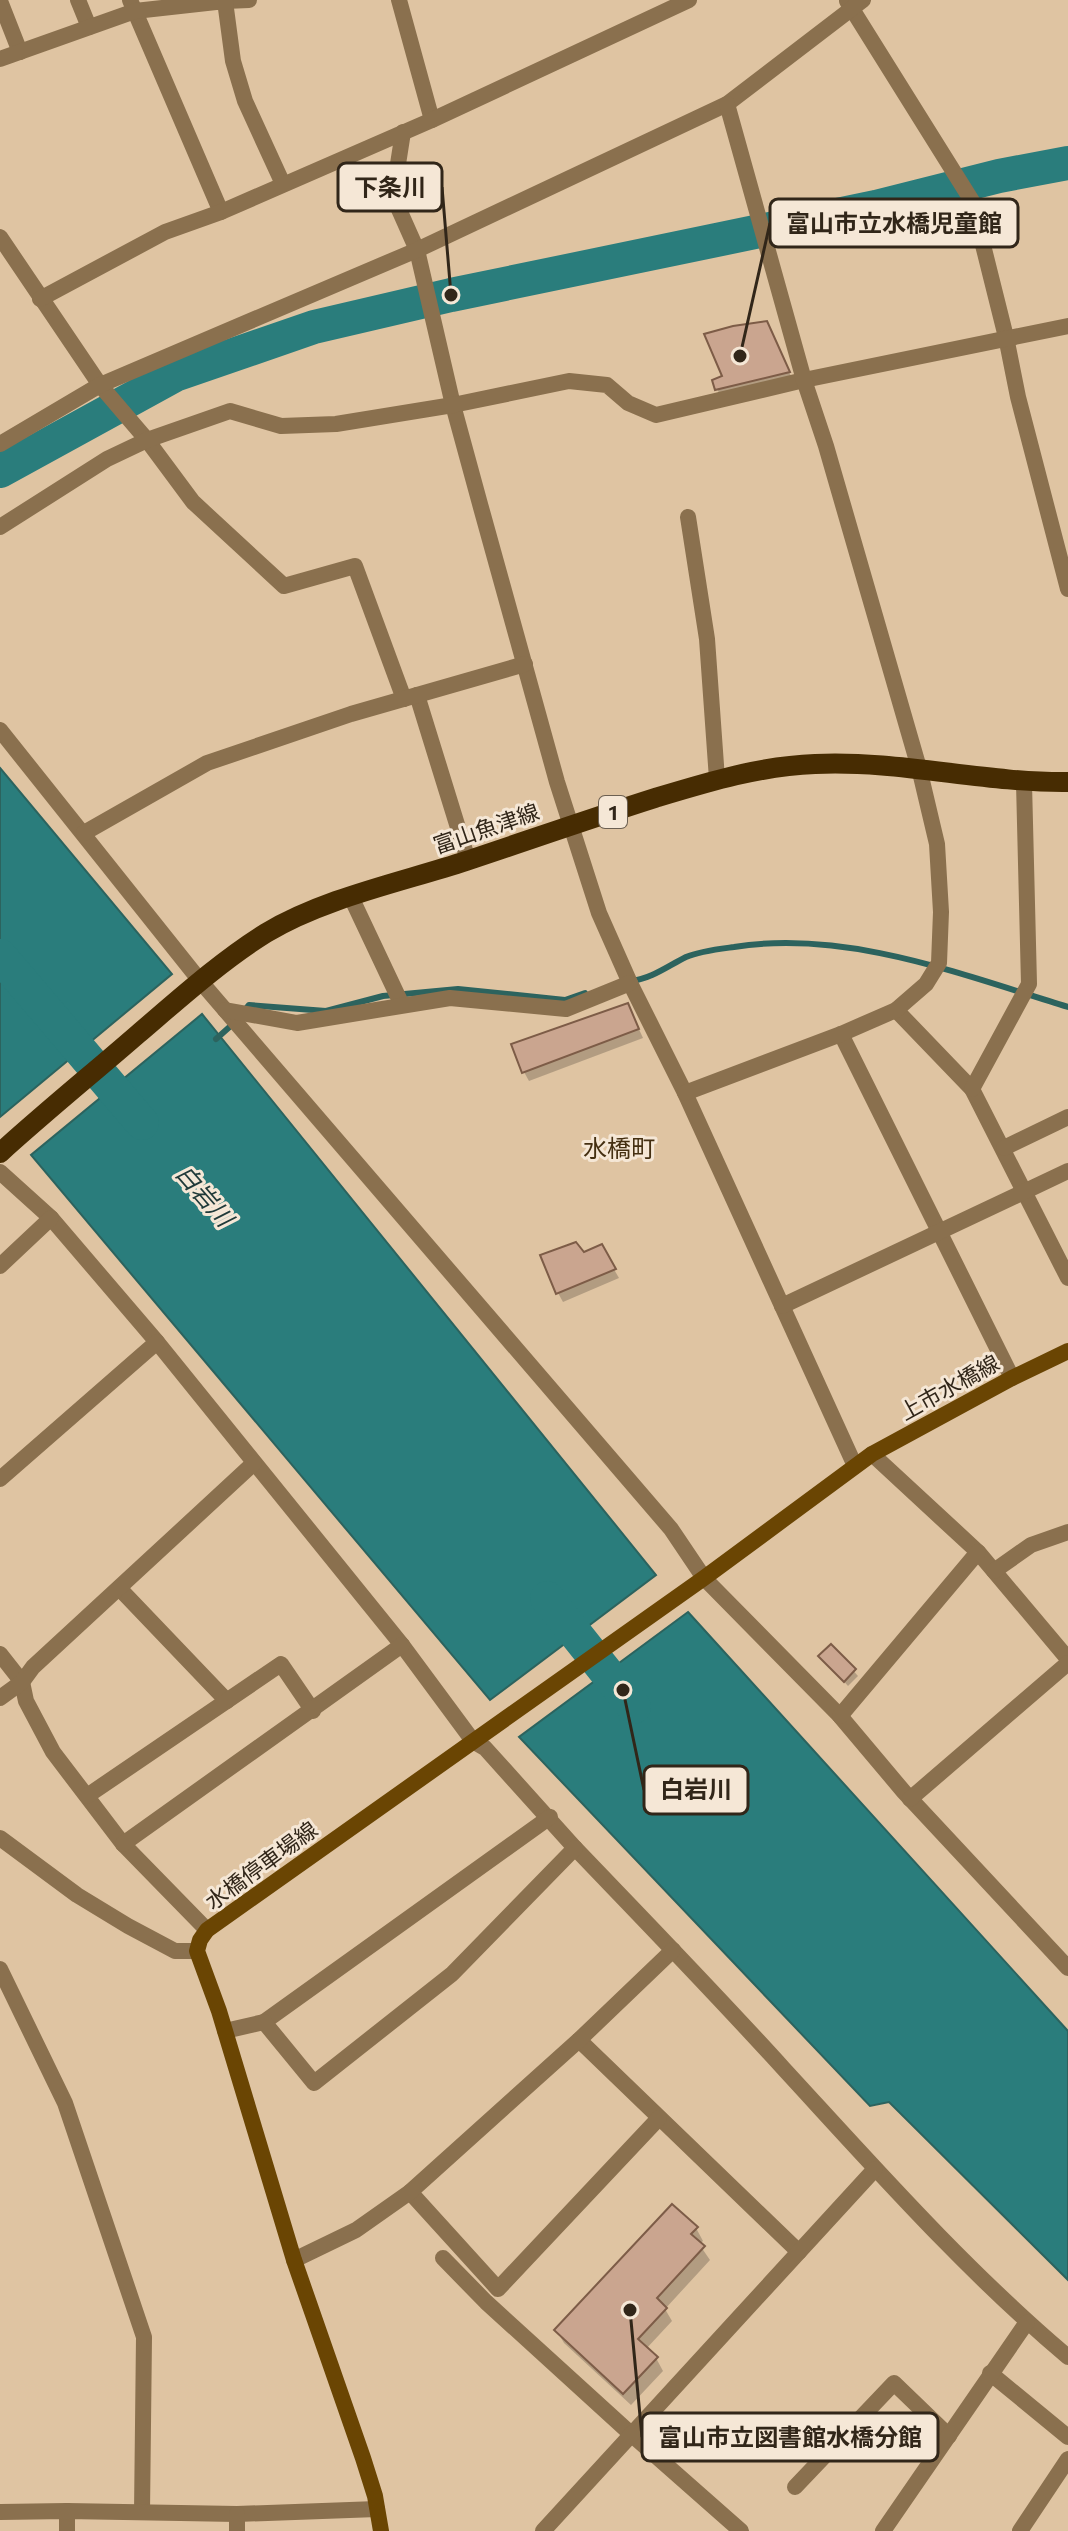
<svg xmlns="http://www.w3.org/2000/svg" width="1068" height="2531" font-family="Commissioner,'Noto Sans JP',sans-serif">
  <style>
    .water { fill: #2a7d7c; stroke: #2c635e; stroke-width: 2 }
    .shadow { fill: #0003 }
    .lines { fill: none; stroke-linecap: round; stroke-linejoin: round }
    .stream { stroke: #2c635e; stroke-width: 6 }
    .river { stroke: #2a7d7c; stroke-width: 34 }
    .building { fill: #caa58f; stroke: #7d5c47; stroke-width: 2 }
    .minor { stroke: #8a704e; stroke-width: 16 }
    .tertiary { stroke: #8a704e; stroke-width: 16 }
    .secondary { stroke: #6a4503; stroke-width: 16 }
    .primary { stroke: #472c02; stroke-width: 20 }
    .labels { text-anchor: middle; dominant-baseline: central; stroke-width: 6; stroke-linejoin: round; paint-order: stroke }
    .shield { fill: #f5e7d6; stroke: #6c6052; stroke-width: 2 }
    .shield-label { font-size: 20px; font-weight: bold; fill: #312619 }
    .street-label { font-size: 22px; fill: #312619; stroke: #f5e7d6 }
    .neighbourhood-label { font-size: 24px; fill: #442f11; stroke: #f5e7d6 }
    .water-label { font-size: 24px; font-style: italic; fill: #203a39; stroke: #f5e7d6 }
    .leader { fill: none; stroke: #312619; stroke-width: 3 }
    .callout-dot { fill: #312619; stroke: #f5e7d6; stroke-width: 3 }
    .callout { fill: #f5e7d6; stroke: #312619; stroke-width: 3 }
    .callout-label { font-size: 24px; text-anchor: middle; font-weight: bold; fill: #312619 }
  </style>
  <rect width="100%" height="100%" fill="#dfc4a2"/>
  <g class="water">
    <path d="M0 768 172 974 0 1117Z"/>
    <path d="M202 1014 656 1575 490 1700 31 1155Z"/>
    <path d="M688 1612 1068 2031V2280L889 2102 870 2106 519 1737Z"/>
  </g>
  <g class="shadow">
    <path d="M772 332 793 381 722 398 717 389 725 377Z"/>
    <path d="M632 1014 643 1038 529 1081 524 1072Z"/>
    <path d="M601 1247 619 1278 563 1302 558 1293Z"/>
    <path d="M831 1646 858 1676 848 1686 821 1656Z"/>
    <path d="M696 2228 703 2241 699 2244 710 2260 665 2309 672 2321 646 2349 656 2358 663 2371 631 2405 564 2343 557 2331Z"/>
  </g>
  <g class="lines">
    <g class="stream">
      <path d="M631 981C651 979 668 966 686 957 700 951 719 949 734 947 846 929 963 975 1068 1007"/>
      <path d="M244 1011 249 1005 326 1011 383 996 458 989 565 1000 585 993"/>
      <path d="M216 1039 234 1023"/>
    </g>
    <g class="river">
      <path d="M0 471 175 375 314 327 451 295 876 207 999 176 1068 163"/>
      <path d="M0 956 142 1123"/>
      <path d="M547 1598 634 1707"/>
    </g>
  </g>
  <g class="building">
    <path d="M767 321 790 372 715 390 712 380 722 376 704 334 733 326Z"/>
    <path d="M628 1003 639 1029 522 1073 511 1044Z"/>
    <path d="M576 1242 584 1252 602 1244 616 1269 556 1294 540 1255Z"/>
    <path d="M831 1644 856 1669 844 1682 818 1656Z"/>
    <path d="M672 2204 698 2227 691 2234 705 2246 657 2298 667 2308 638 2339 658 2357 623 2394 554 2330Z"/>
  </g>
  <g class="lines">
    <g class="minor">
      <path d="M78 0 89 27"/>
      <path d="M130 0 221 212"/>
      <path d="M399 0 432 120"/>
      <path d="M0 1 20 52"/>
      <path d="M225 1 249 0"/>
      <path d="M847 1 972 201 1006 337 1018 397 1068 589"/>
      <path d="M0 59 135 11 225 1 233 61 245 101 283 184"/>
      <path d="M403 132 393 196 417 250 453 405 480 504 557 782 599 913 630 983 685 1093 855 1466"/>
      <path d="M0 237 100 385 147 440 193 502 284 586 355 566 404 699"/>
      <path d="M40 299 165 232 221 212 432 120 689 0"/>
      <path d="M0 444 100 385 417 250 727 104 863 0"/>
      <path d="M688 517 707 639 717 779"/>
      <path d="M0 527 107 459 147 440 230 411 281 426 336 424 453 405 569 381 607 385 628 403 656 415 804 380 1068 326"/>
      <path d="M417 695 468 860"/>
      <path d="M0 730 201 982 671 1529 704 1578 840 1716 904 1792 1068 1968"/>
      <path d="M84 833 207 763 351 714 525 664"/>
      <path d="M351 897 402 1005"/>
      <path d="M225 1010 297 1023 450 998 566 1009 630 983"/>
      <path d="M896 1010 972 1089 1068 1278"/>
      <path d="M841 1034 1012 1378"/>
      <path d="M972 1089 1029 984 1024 783"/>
      <path d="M685 1093 841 1034 896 1010 926 984 939 963 941 912 937 844 919 768 826 446 804 380 727 104"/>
      <path d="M1004 1148 1068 1117"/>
      <path d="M0 1172 51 1218 157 1342 402 1645 473 1741 485 1748 575 1848C645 1921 715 1993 783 2068 875 2168 964 2269 1068 2357"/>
      <path d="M0 1266 51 1218"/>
      <path d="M782 1306 1068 1171"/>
      <path d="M872 1454 978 1552 1068 1659"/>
      <path d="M0 1479 157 1342"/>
      <path d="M994 1571 1031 1545 1068 1532"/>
      <path d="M119 1588 227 1701"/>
      <path d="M0 1654 22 1682 26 1701 53 1752 123 1844 207 1930"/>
      <path d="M0 1698 22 1682 33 1667 254 1463"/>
      <path d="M840 1716 978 1552"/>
      <path d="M87 1796 281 1664 313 1711"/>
      <path d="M910 1799 1068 1663"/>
      <path d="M0 1838 77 1895 128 1926 175 1951H197"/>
      <path d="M123 1844 402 1645"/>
      <path d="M0 1969 65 2103 144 2337 142 2512"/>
      <path d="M264 2022 550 1817"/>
      <path d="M225 2031 264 2022 314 2083 452 1974 575 1848"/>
      <path d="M579 2040 799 2252"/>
      <path d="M410 2192 498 2289 659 2118"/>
      <path d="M443 2258 486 2302 631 2434"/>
      <path d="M294 2260 356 2230 410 2192 579 2040 673 1950"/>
      <path d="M990 2373 1068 2437"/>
      <path d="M795 2487 894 2383 949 2436"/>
      <path d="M67 2511V2531"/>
      <path d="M0 2512 67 2511 237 2514 377 2509"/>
      <path d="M237 2531V2514"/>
      <path d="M883 2531 1027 2322"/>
      <path d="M1020 2531 1068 2459"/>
    </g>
    <g class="tertiary">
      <path d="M631 2434 741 2531"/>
      <path d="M543 2531 875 2169"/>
    </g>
    <path class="secondary" d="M381 2531 375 2496 363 2458 294 2260 219 2011 197 1951 200 1940 207 1930 704 1578 872 1454 1012 1378 1068 1351"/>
    <path class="primary" d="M0 1153C45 1112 92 1074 138 1034 179 999 221 961 266 933 324 898 402 882 466 861 529 840 592 818 655 798 708 782 760 766 815 764 900 760 983 783 1068 782"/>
  </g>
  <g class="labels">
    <rect class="shield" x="599" y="796" width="28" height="32" rx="6"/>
    <g class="shield-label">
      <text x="613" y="812">1</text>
    </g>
    <g class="street-label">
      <text transform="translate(486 828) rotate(-19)">富山魚津線</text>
      <text transform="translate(949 1387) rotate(-29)">上市水橋線</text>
      <text transform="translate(261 1865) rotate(-36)">水橋停車場線</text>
    </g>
    <g class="neighbourhood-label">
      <text x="619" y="1147">水橋町</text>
    </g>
    <g class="water-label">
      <text transform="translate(205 1195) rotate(49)">白岩川</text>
    </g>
  </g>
  <path class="leader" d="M451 295L442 187M740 356L770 223M623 1690L644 1790M630 2310L642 2437"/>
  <g class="callout-dot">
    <circle cx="451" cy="295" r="8"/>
    <circle cx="740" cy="356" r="8"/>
    <circle cx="623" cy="1690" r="8"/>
    <circle cx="630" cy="2310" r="8"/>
  </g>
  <g class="callout">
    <rect x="338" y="163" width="104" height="48" rx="8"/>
    <rect x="770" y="199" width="248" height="48" rx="8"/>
    <rect x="644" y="1766" width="104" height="48" rx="8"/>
    <rect x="642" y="2413" width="296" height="48" rx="8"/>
  </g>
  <g class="callout-label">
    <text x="390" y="196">下条川</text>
    <text x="894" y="232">富山市立水橋児童館</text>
    <text x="696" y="1798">白岩川</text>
    <text x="790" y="2446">富山市立図書館水橋分館</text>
  </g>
</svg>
